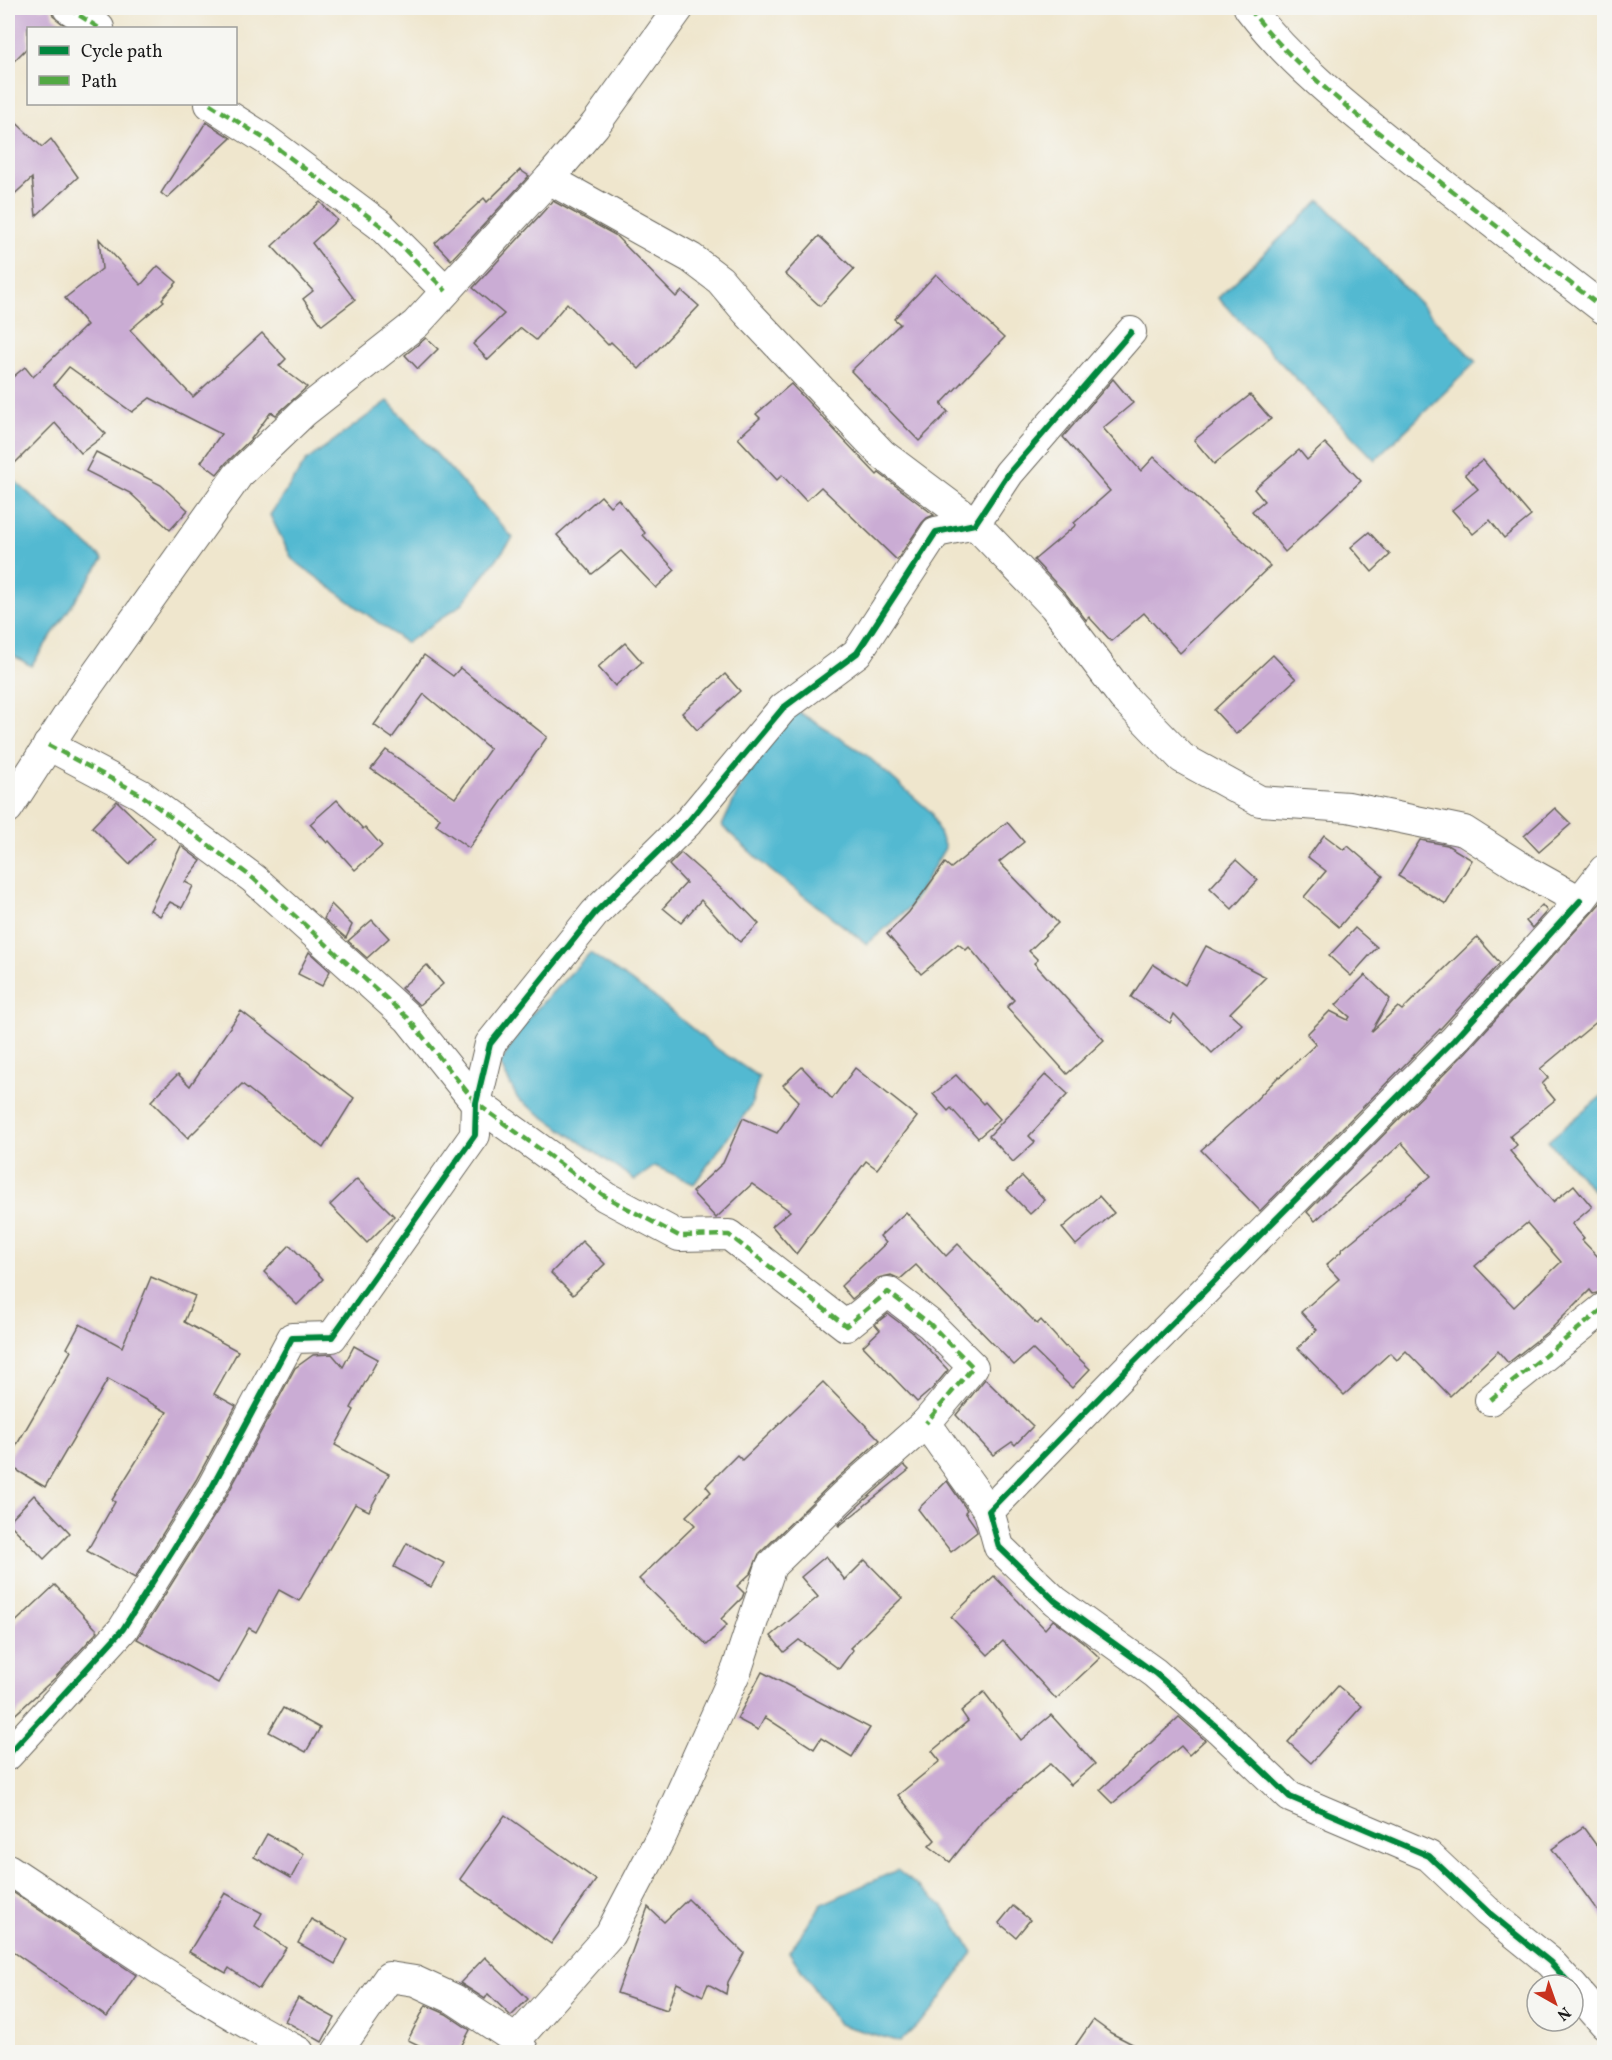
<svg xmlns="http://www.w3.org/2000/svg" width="1612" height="2060" font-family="Vollkorn,serif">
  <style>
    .water { fill: #53b9d1; stroke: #386a76; stroke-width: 1.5 }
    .building { fill: #caacd4; fill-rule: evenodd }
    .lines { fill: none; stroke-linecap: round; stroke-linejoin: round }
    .minor-casing { stroke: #66635a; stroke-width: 32 }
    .minor { stroke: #fff; stroke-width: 30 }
    .quiet { stroke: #52a943; stroke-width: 4.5; stroke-dasharray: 9 4.5; stroke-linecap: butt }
    .cycleway-casing { stroke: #f6f6f2; stroke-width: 10 }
    .cycleway { stroke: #00873e; stroke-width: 6 }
  </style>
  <rect width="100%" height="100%" fill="#f6f6f2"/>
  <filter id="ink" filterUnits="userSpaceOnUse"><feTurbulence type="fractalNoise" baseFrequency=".0167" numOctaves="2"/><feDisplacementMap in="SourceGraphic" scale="12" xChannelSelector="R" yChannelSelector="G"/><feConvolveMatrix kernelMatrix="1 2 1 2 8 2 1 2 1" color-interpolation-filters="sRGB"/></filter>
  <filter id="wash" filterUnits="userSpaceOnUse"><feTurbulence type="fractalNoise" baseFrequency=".008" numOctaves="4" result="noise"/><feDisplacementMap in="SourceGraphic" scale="24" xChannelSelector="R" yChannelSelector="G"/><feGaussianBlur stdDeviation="1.35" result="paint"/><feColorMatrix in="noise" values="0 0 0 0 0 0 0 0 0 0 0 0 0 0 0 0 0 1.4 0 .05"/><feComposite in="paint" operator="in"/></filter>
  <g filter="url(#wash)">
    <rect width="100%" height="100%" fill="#efe6cd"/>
    <g class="water">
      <path d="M1320 200 1476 362 1375 460 1218 298Z"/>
      <path d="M388 401 513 538 462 604 406 643 292 559 270 515 306 461Z"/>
      <path d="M8 475 103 559 31 666 8 652Z"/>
      <path d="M794 709 865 754 931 812 945 848 910 907 867 944 770 870 722 826 747 772Z"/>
      <path d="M590 953 653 996 713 1046 759 1077 751 1106 694 1184 655 1166 635 1180 518 1099 500 1064 527 1019Z"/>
      <path d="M1604 1094V1202L1548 1141Z"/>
      <path d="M897 1870 942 1905 973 1952 933 2010 900 2042 838 2024 789 1952 822 1904Z"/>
    </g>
    <g id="blocks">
      <g class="building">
        <path d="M8 8H51L53 16 68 28H28V47L8 67Z"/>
        <path d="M8 115 42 147 51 139 78 177 36 216 32 178 8 200Z"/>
        <path d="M206 122 231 138 167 198 161 193Z"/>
        <path d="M520 170 529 176 451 260 435 243 484 198 487 202Z"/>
        <path d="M553 201 615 235 676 297 682 291 699 306 639 369 611 342 608 345 567 303 536 340 521 328 488 360 473 344 504 314 473 288Z"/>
        <path d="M320 202 337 220 312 243 355 300 322 325 303 299 313 291 272 246Z"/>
        <path d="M819 236 854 269 820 306 785 274Z"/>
        <path d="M99 239 141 285 158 266 177 282 162 299 164 301 130 330 193 397 262 333 286 359 279 366 307 387 276 415 271 412 251 439 226 463 217 474 201 462 221 434 150 398 132 412 69 367 54 385 106 434 81 453 55 423 8 470V381L25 367 33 377 87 325 65 298 102 269Z"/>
        <path d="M936 274 1004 338 941 404 948 412 919 441 851 371 900 324 894 319Z"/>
        <path d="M426 338 438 349 418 369 405 355Z"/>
        <path d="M1113 379 1133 403 1103 428 1141 471 1154 457 1270 566 1180 653 1144 613 1111 641 1089 617 1086 620 1066 594 1034 560 1076 525 1074 523 1110 491 1063 437Z"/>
        <path d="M791 384 877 475 879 473 934 515 927 518 922 523 897 560 821 487 806 501 782 475 777 480 738 438 760 418 756 414Z"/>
        <path d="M1250 395 1271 419 1214 464 1194 440Z"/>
        <path d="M1325 443 1361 481 1285 552 1252 511 1264 501 1254 489 1299 450 1307 460Z"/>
        <path d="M96 452 161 485 188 510 170 530 130 493 86 471Z"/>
        <path d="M1483 460 1531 516 1504 538 1490 520 1473 534 1452 510 1478 489 1465 474Z"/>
        <path d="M601 496 610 506 618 499 645 533 643 535 675 570 656 588 621 551 592 574 557 535Z"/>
        <path d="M1369 532 1390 555 1372 572 1351 547Z"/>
        <path d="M625 643 642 662 615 686 598 667Z"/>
        <path d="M424 655 453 676 460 668 547 737 469 848 436 825 440 818 371 769 386 750 455 798 490 749 424 694 392 738 374 725Z"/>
        <path d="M1273 655 1296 679 1236 734 1214 710Z"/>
        <path d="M725 674 740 691 697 730 682 713Z"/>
        <path d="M337 800 363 829 365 827 382 846 355 870 329 841 327 843 310 824Z"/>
        <path d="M117 801 155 838 129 864 92 827Z"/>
        <path d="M1555 808 1571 824 1539 852 1524 836Z"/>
        <path d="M1007 822 1024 842 999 862 1058 923 1029 951 1038 960 1034 963 1104 1040 1067 1074 1007 1007 1014 1000 969 947 966 950 958 944 921 974 887 934 909 912 945 863 951 868Z"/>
        <path d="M1324 835 1344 850 1348 846 1383 876 1339 927 1304 897 1326 871 1308 857Z"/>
        <path d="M1420 840 1447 845 1472 860 1446 904 1398 876Z"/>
        <path d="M181 846 201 861 185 882 193 886 182 908 170 902 160 916 150 910Z"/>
        <path d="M681 853 733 899 734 898 759 924 740 942 701 900 681 923 663 908 686 883 669 865Z"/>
        <path d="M1236 860 1258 880 1232 909 1210 888Z"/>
        <path d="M1605 898V1015L1540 1069 1548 1078 1542 1084 1555 1100 1510 1136 1517 1145 1510 1151 1553 1202 1574 1185 1592 1207 1572 1224 1584 1238 1582 1240 1605 1264V1291L1593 1294 1590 1290 1551 1329 1508 1363 1498 1351 1450 1396 1406 1351 1397 1360 1390 1353 1344 1395 1298 1348 1317 1330 1301 1312 1339 1279 1326 1265 1342 1251 1341 1250 1431 1176 1402 1143 1315 1221 1307 1212 1466 1052ZM1527 1223 1561 1262 1514 1307 1475 1266Z"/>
        <path d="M331 904 352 925 346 938 324 919Z"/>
        <path d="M1542 905 1547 911 1532 928 1526 921Z"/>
        <path d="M372 920 389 938 367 958 348 941Z"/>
        <path d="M1355 928 1377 947 1351 976 1329 956Z"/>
        <path d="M1477 937 1500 963 1441 1028 1260 1211 1201 1150 1251 1105 1279 1076 1280 1077 1316 1044 1307 1034 1330 1011 1348 1020 1350 1017 1336 1005 1365 975 1390 999 1371 1032 1398 1007 1402 1010Z"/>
        <path d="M1206 946 1266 977 1230 1013 1242 1024 1212 1053 1174 1014 1170 1023 1131 997 1153 964 1185 985Z"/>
        <path d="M309 952 330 971 322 986 298 974Z"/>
        <path d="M427 965 443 984 419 1005 401 988Z"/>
        <path d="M241 1011 354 1098 323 1148 242 1084 188 1138 151 1101 178 1074 190 1086Z"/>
        <path d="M802 1067 832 1099 855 1068 917 1117 877 1169 866 1161 796 1254 772 1226 790 1211 752 1184 716 1218 692 1192 723 1163 743 1118 777 1133 799 1101 783 1085Z"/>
        <path d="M1046 1074 1068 1094 1029 1136 1035 1142 1013 1162 989 1136Z"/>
        <path d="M956 1075 983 1104 985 1102 1000 1119 978 1138 951 1108 948 1111 933 1094Z"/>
        <path d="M1022 1176 1045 1200 1030 1214 1007 1190Z"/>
        <path d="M357 1179 394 1216 367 1243 330 1205Z"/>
        <path d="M1099 1196 1114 1213 1076 1245 1062 1228Z"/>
        <path d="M906 1212 946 1256 958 1244 1037 1324 1041 1320 1065 1347 1066 1346 1090 1369 1072 1388 1032 1349 1014 1365 916 1265 900 1279 891 1275 878 1278 852 1299 841 1286 886 1243 880 1236Z"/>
        <path d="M582 1241 605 1264 573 1295 551 1273Z"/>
        <path d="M290 1245 323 1279 297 1305 264 1272Z"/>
        <path d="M151 1277 195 1296 184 1322 238 1351 214 1394 236 1406 196 1480 135 1578 87 1551 115 1502 112 1500 167 1412 108 1379 45 1487 8 1465V1460L71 1351 67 1348 80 1324 122 1347Z"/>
        <path d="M888 1314 912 1332 948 1370 932 1389 917 1402 863 1346 880 1330 875 1324Z"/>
        <path d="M354 1346 378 1359 351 1408 354 1410 335 1445 389 1474 369 1511 355 1504 299 1601 279 1590 256 1632 249 1628 218 1683 137 1639 226 1497 295 1368 313 1355 332 1354 343 1367Z"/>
        <path d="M985 1379 1033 1426 1015 1445 1012 1442 993 1455 956 1415Z"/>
        <path d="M823 1382 880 1440 833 1482 759 1554 751 1573 737 1586 744 1593 742 1598 721 1619 727 1625 707 1645 639 1579 695 1525 686 1516 711 1492 706 1486 737 1455 742 1460Z"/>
        <path d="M904 1465 909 1470 839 1526 838 1525 857 1507Z"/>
        <path d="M947 1481 967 1510 965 1512 975 1526 977 1532 951 1552 918 1509Z"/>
        <path d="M34 1495 70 1533 44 1559 8 1522Z"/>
        <path d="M407 1543 444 1563 431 1587 394 1567Z"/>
        <path d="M826 1556 845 1580 865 1560 902 1598 850 1648 853 1650 839 1669 799 1640 784 1652 771 1636 818 1597 801 1577Z"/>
        <path d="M994 1576 1045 1629 1053 1620 1083 1642 1100 1658 1056 1699 1003 1641 988 1655 951 1617Z"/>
        <path d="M55 1585 98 1631 55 1678 8 1721V1629Z"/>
        <path d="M762 1672 870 1728 852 1757 821 1738 814 1749 765 1717 758 1730 737 1719Z"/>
        <path d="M1338 1686 1362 1706 1311 1763 1288 1742Z"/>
        <path d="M984 1692 1021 1740 1051 1715 1095 1764 1071 1785 1050 1764 984 1819 950 1862 929 1846 935 1840 898 1795 940 1761 932 1751 968 1721 961 1711Z"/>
        <path d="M283 1708 320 1728 306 1752 269 1732Z"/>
        <path d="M1179 1717 1205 1740 1189 1755 1181 1746 1113 1803 1100 1790Z"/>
        <path d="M505 1815 596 1880 551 1944 460 1879Z"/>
        <path d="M1583 1827 1605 1857V1921L1552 1849Z"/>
        <path d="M267 1834 304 1854 291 1878 254 1857Z"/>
        <path d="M8 1889 136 1975 107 2017 8 1948Z"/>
        <path d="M225 1893 262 1913 255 1926 286 1948 259 1989 229 1968 226 1973 189 1952Z"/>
        <path d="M688 1899 744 1953 728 1982 726 1994 708 1984 703 1996 677 1983 667 2010 617 1993 648 1907 664 1922Z"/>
        <path d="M1013 1906 1030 1920 1016 1937 999 1923Z"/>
        <path d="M311 1919 348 1939 335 1964 298 1943Z"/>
        <path d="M485 1957 528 1999 511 2016 488 1994 485 1999 460 1983Z"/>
        <path d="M298 1998 335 2018 322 2042 285 2021Z"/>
        <path d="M426 2005 446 2014 470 2030 458 2052H433L408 2040Z"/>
        <path d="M1093 2020 1111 2033 1148 2052H1071Z"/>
      </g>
    </g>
  </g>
  <g filter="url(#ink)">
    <use href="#blocks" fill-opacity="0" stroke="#66635a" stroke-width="1.5"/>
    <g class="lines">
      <g class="minor-casing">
        <g id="minor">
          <path d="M68 8 99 28"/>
          <path d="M1249 8C1293 66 1353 112 1409 157 1474 209 1539 259 1604 309"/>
          <path d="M210 104 265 139 380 225 446 291"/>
          <path d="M549 179 691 258 720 280 747 312 882 454 975 524 1054 606 1123 697 1182 758 1260 801 1348 807 1464 831 1530 873 1580 901 1604 870"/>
          <path d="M48 745 140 794 254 879 408 1018 476 1103 606 1197 679 1236 729 1235 846 1326 888 1292 930 1324 973 1367 926 1423"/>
          <path d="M8 808 82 694 238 475 304 412 416 324 549 179 595 125 679 8"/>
          <path d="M1490 1400 1604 1308"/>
          <path d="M8 1755 123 1629 211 1489 292 1338 332 1337 475 1135 476 1103 490 1044 595 913 688 822 783 708 857 653 936 532 975 524 1009 473 1131 332"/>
          <path d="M8 1869C104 1932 197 1999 299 2052"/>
          <path d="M1571 1985 1550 1962 1487 1911 1429 1856 1290 1797 1220 1730 1155 1673 1055 1601 999 1547 989 1511 1129 1367 1454 1040 1580 901"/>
          <path d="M1573 1987 1604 2023"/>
          <path d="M516 2040 610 1934 662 1835 737 1669 771 1566 845 1494 926 1423 989 1511"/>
          <path d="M337 2052 389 1977 415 1981 454 1999 516 2040 524 2052"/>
        </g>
      </g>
      <use href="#minor" class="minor"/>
      <g class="quiet">
        <path d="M68 8 99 28"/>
        <path d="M1249 8C1293 66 1353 112 1409 157 1474 209 1539 259 1604 309"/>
        <path d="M210 104 265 139 380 225 446 291"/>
        <path d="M48 745 140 794 254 879 408 1018 476 1103 606 1197 679 1236 729 1235 846 1326 888 1292 930 1324 973 1367 926 1423"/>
        <path d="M1490 1400 1604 1308"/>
      </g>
      <g class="cycleway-casing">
        <g id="cycleway">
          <path d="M8 1755 123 1629 211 1489 292 1338 332 1337 475 1135 476 1103 490 1044 595 913 688 822 783 708 857 653 936 532 975 524 1009 473 1131 332"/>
          <path d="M1571 1985 1550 1962 1487 1911 1429 1856 1290 1797 1220 1730 1155 1673 1055 1601 999 1547 989 1511 1129 1367 1454 1040 1580 901"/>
        </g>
      </g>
      <use href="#cycleway" class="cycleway"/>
    </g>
  </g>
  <rect width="1612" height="2060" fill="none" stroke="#f6f6f2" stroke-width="30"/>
  <rect x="27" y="27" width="210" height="78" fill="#f6f6f2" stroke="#9f9f9c" stroke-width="1.5"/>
  <rect x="39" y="46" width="30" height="9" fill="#00873e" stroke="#9f9f9c" stroke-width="1.5"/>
  <text x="81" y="57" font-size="18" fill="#1c1c1c">Cycle path</text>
  <rect x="39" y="76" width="30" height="9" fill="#52a943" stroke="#9f9f9c" stroke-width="1.5"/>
  <text x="81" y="87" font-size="18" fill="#1c1c1c">Path</text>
  <g transform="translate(1555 2003) rotate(140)"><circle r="28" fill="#f6f6f2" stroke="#9f9f9c" stroke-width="1.5"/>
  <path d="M0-4.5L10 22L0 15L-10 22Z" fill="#c8321e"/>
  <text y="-9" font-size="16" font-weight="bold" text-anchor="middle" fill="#1c1c1c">N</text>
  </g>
</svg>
